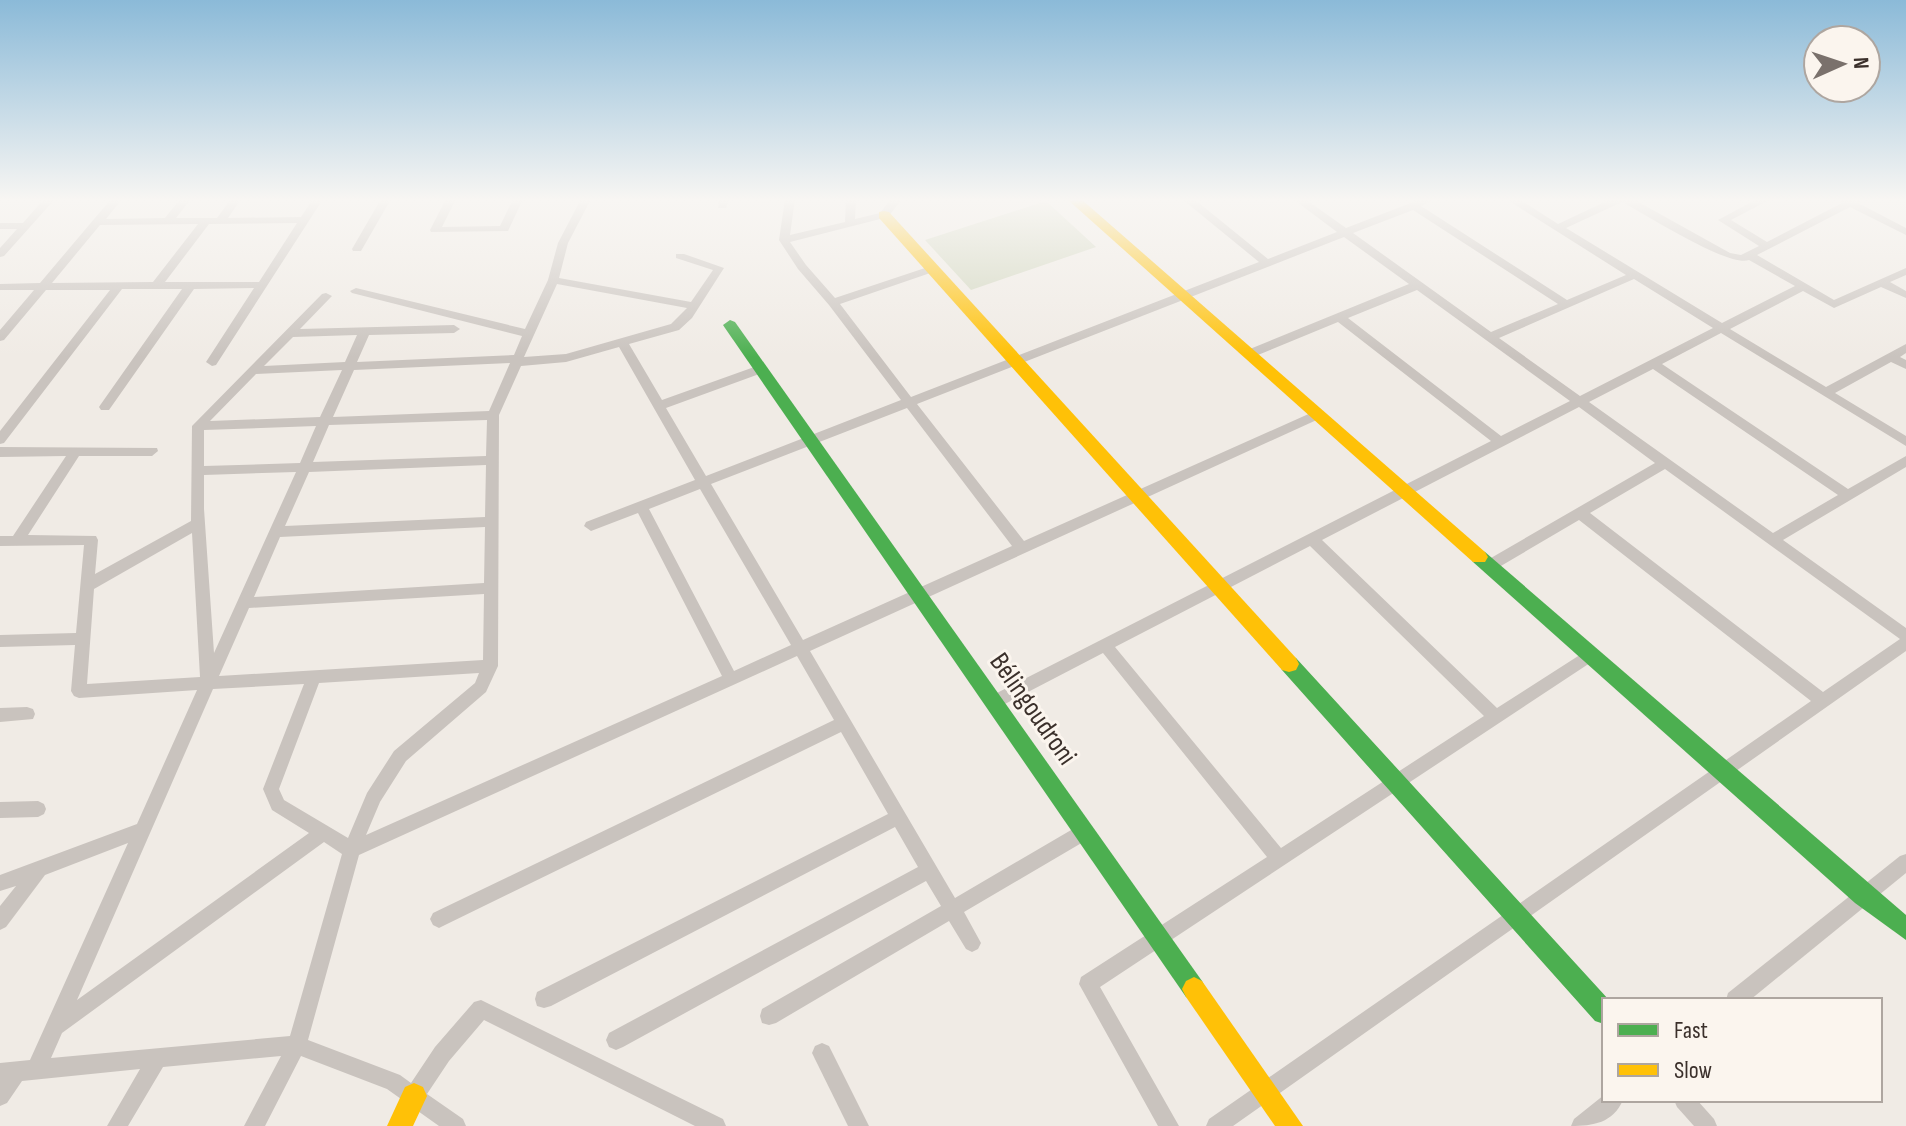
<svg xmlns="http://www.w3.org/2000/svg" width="1906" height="1126" font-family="'Sofia Sans Condensed',sans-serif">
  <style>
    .green { fill: #d1d6bf }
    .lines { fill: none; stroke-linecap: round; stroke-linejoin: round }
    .street { fill: #c9c3be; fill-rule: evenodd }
    .fast { fill: #4caf50; fill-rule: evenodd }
    .slow { fill: #ffc107; fill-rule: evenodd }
    .labels { text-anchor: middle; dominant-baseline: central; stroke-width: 6; stroke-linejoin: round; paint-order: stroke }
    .street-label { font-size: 28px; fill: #3b302b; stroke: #fbf5ee }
  </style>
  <rect width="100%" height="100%" fill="#f0ebe5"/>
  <path class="green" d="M1046 201 1096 247 971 290 925 240Z"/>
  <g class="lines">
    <g class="street">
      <path d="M44 199H55L4 256 0 257V248L17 229H0V223H23Z"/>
      <path d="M111 199H122L106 219 165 218 180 199H191L176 218H217L231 199H241L228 218 301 217 313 199H323L216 365 212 366 206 362 254 288 194 289 109 410H101L99 407 101 404 182 289H122L4 443 0 444V431L110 290H46L4 340 0 341V330L34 290H0V284L40 283ZM297 223 259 282H165L209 224ZM198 224 153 282 52 283 100 225Z"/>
      <path d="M381 199H391L361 251H353L352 249Z"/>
      <path d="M446 199H456L442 227 500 226 513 199H523L508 231 431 232 430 230Z"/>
      <path d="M581 199H591L568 243 559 278 691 302 713 270 676 258V254H684L724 268 692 318 679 330 629 344 662 400 757 366H765L767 369 765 372 666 408 706 476 901 400 829 305 798 269 779 240 785 199H795L790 235 845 222 846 199H856L855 219 880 213 891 199H902L888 217 790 242 806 265 835 298 928 267H936V271L840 304 911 397 1259 262 1182 199H1194L1268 259 1337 232 1293 199H1305L1346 228 1421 199H1436L1421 206 1567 300 1626 275 1506 199H1519L1558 224 1611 199H1633L1730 253 1741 255 1759 246 1718 220 1757 199H1771L1731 220 1767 242 1842 203 1838 199H1862L1858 203 1906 228V235L1850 207 1757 255 1834 300 1906 268V275L1890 282 1906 291V298L1881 287 1834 308 1803 291 1730 329 1826 387 1906 344V353L1900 357 1906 360V369L1891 362 1835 393 1906 436V446L1721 333 1662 364 1848 489 1906 456V467L1783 540 1906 628V651L1233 1126H1206L1209 1119 1811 701 1579 520 1494 570H1484L1482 566 1484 562 1655 463 1579 407 1322 540 1497 708 1586 651 1591 649 1596 651 1598 655 1596 659 1100 987 1179 1126H1158L1079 984 1081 977 1267 857 1103 653 999 707 994 709 989 707 986 702 989 697 1491 441 1338 322 1253 357H1245V351L1409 284 1344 237 917 404 1024 541 1313 412 1317 411 1323 415 1321 418 810 651 955 898 1078 826 1084 824 1090 826 1092 832 1090 838 964 912 981 943 978 949 972 952 966 949 949 921 776 1023 769 1025 762 1023 760 1016 762 1009 941 906 926 881 623 1047 616 1050 609 1047 606 1040 609 1033 918 867 895 827 551 1006 544 1008 537 1006 535 999 537 992 888 814 841 732 445 925 439 928 433 925 430 919 433 913 834 720 797 656 359 855 308 1040 400 1075 411 1083 435 1047 474 1002 481 1000 723 1119 726 1126H695L484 1020 449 1061 427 1094 463 1119 466 1126H439L387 1089 301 1056 265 1126H244L281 1056 163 1067 128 1126H107L140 1069 22 1081 7 1103 0 1106V1063L30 1060 128 843 45 875 6 927 0 930V906L16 886 0 891V875L137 824 197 690 79 698 74 696 71 691 75 645 0 647V635L76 633 84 545 0 546V536H13L66 456 0 457V447L157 448 158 451 152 456H79L28 535 96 536 98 540 95 574 191 521 192 426 322 294 326 293 332 296 300 329 454 325 460 329 454 333 369 335 357 362 514 355 522 336 352 293 350 291 356 288 525 329 548 280 558 243ZM1622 202C1645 214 1729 268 1749 260L1795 286 1722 323 1566 228ZM1413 210 1558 304 1491 332 1353 233ZM1634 279 1713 328 1580 396 1499 338ZM557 284 687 308 671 324 566 354 524 357ZM1417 290 1570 401 1501 436 1348 318ZM357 335 345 362 264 366 293 337ZM619 347 695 480 586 522 584 526 591 531 638 513 722 676 366 835 380 802 406 761 486 692 498 666 499 415 521 366 566 362ZM510 363 489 411 333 417 354 370ZM1653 369 1838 495 1773 533 1589 402ZM342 370 320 417 210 421 256 374ZM907 408 1012 546 803 640 711 484ZM487 420 486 456 313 462 329 425ZM316 426 300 463 204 466V430ZM486 465 485 517 285 526 309 472ZM1665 469 1900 639 1823 692 1590 513ZM296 472 214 653 204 509V475ZM700 489 791 645 734 671 649 509ZM485 527 484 583 254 597 280 537ZM192 533 200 677 87 684 94 589ZM1310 546 1484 716 1281 848 1115 647ZM484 594 483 660 219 676 249 608ZM479 673 475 683 394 751 367 793 348 838 284 800 279 789 319 683ZM304 684 263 789 272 810 309 833 77 1000 213 689ZM324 842 342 854 290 1036 51 1058 62 1033Z"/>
      <path d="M719 199H729L726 208H718Z"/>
      <path d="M27 707 33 709 35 714 33 719 0 722V708Z"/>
      <path d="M38 801 44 804 46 809 44 814 38 817 0 818V802Z"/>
      <path d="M1906 854V873L1750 1000H1726L1728 993 1900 856Z"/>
      <path d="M822 1043 829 1046 869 1126H848L812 1053 815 1046Z"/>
      <path d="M1604 1095V1100H1623C1613 1123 1593 1126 1571 1126L1574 1119Z"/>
      <path d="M1674 1100H1697L1714 1119 1717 1126H1694L1677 1107Z"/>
    </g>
    <g class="fast">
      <path d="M730 320 735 322 1202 981 1206 989 1202 997 1194 1001 1186 997 725 328 723 325Z"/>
      <path d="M1479 550 1485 552 1906 915V940L1855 903 1473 562 1470 557 1473 552Z"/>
      <path d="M1289 656 1296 658 1609 1000H1604V1024L1595 1021 1282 670 1279 664 1282 658Z"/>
    </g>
    <g class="slow">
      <path d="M1067 199H1081L1485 552 1488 557 1485 562H1473Z"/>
      <path d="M884 211 889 212 1296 658 1299 664 1296 670 1289 672 1282 670 879 218V212Z"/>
      <path d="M1194 977 1202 981 1303 1126H1275L1186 997 1182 989 1186 981Z"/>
      <path d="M414 1083 423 1087 427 1096 413 1126H387L405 1087Z"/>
    </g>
  </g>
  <linearGradient id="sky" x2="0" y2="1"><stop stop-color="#8bbad8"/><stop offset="0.56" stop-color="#f8f6f3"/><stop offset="1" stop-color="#f8f6f3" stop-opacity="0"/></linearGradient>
  <rect width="1906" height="357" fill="url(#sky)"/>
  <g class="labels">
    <g class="street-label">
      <text transform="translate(1033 709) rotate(55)">Bélingoudroni</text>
    </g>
  </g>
  <rect x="1602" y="998" width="280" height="104" fill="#fbf5ee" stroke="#aea6a0" stroke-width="2"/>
  <rect x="1618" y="1024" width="40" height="12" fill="#4caf50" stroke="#aea6a0" stroke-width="2"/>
  <text x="1674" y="1038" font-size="24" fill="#3b302b">Fast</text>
  <rect x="1618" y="1064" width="40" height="12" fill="#ffc107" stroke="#aea6a0" stroke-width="2"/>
  <text x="1674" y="1078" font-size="24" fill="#3b302b">Slow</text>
  <g transform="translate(1842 64) rotate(87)"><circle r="38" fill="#fbf5ee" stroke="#aea6a0" stroke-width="2"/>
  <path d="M0-6L14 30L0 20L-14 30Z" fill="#7a716c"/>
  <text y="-12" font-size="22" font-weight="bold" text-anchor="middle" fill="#3b302b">N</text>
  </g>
</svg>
